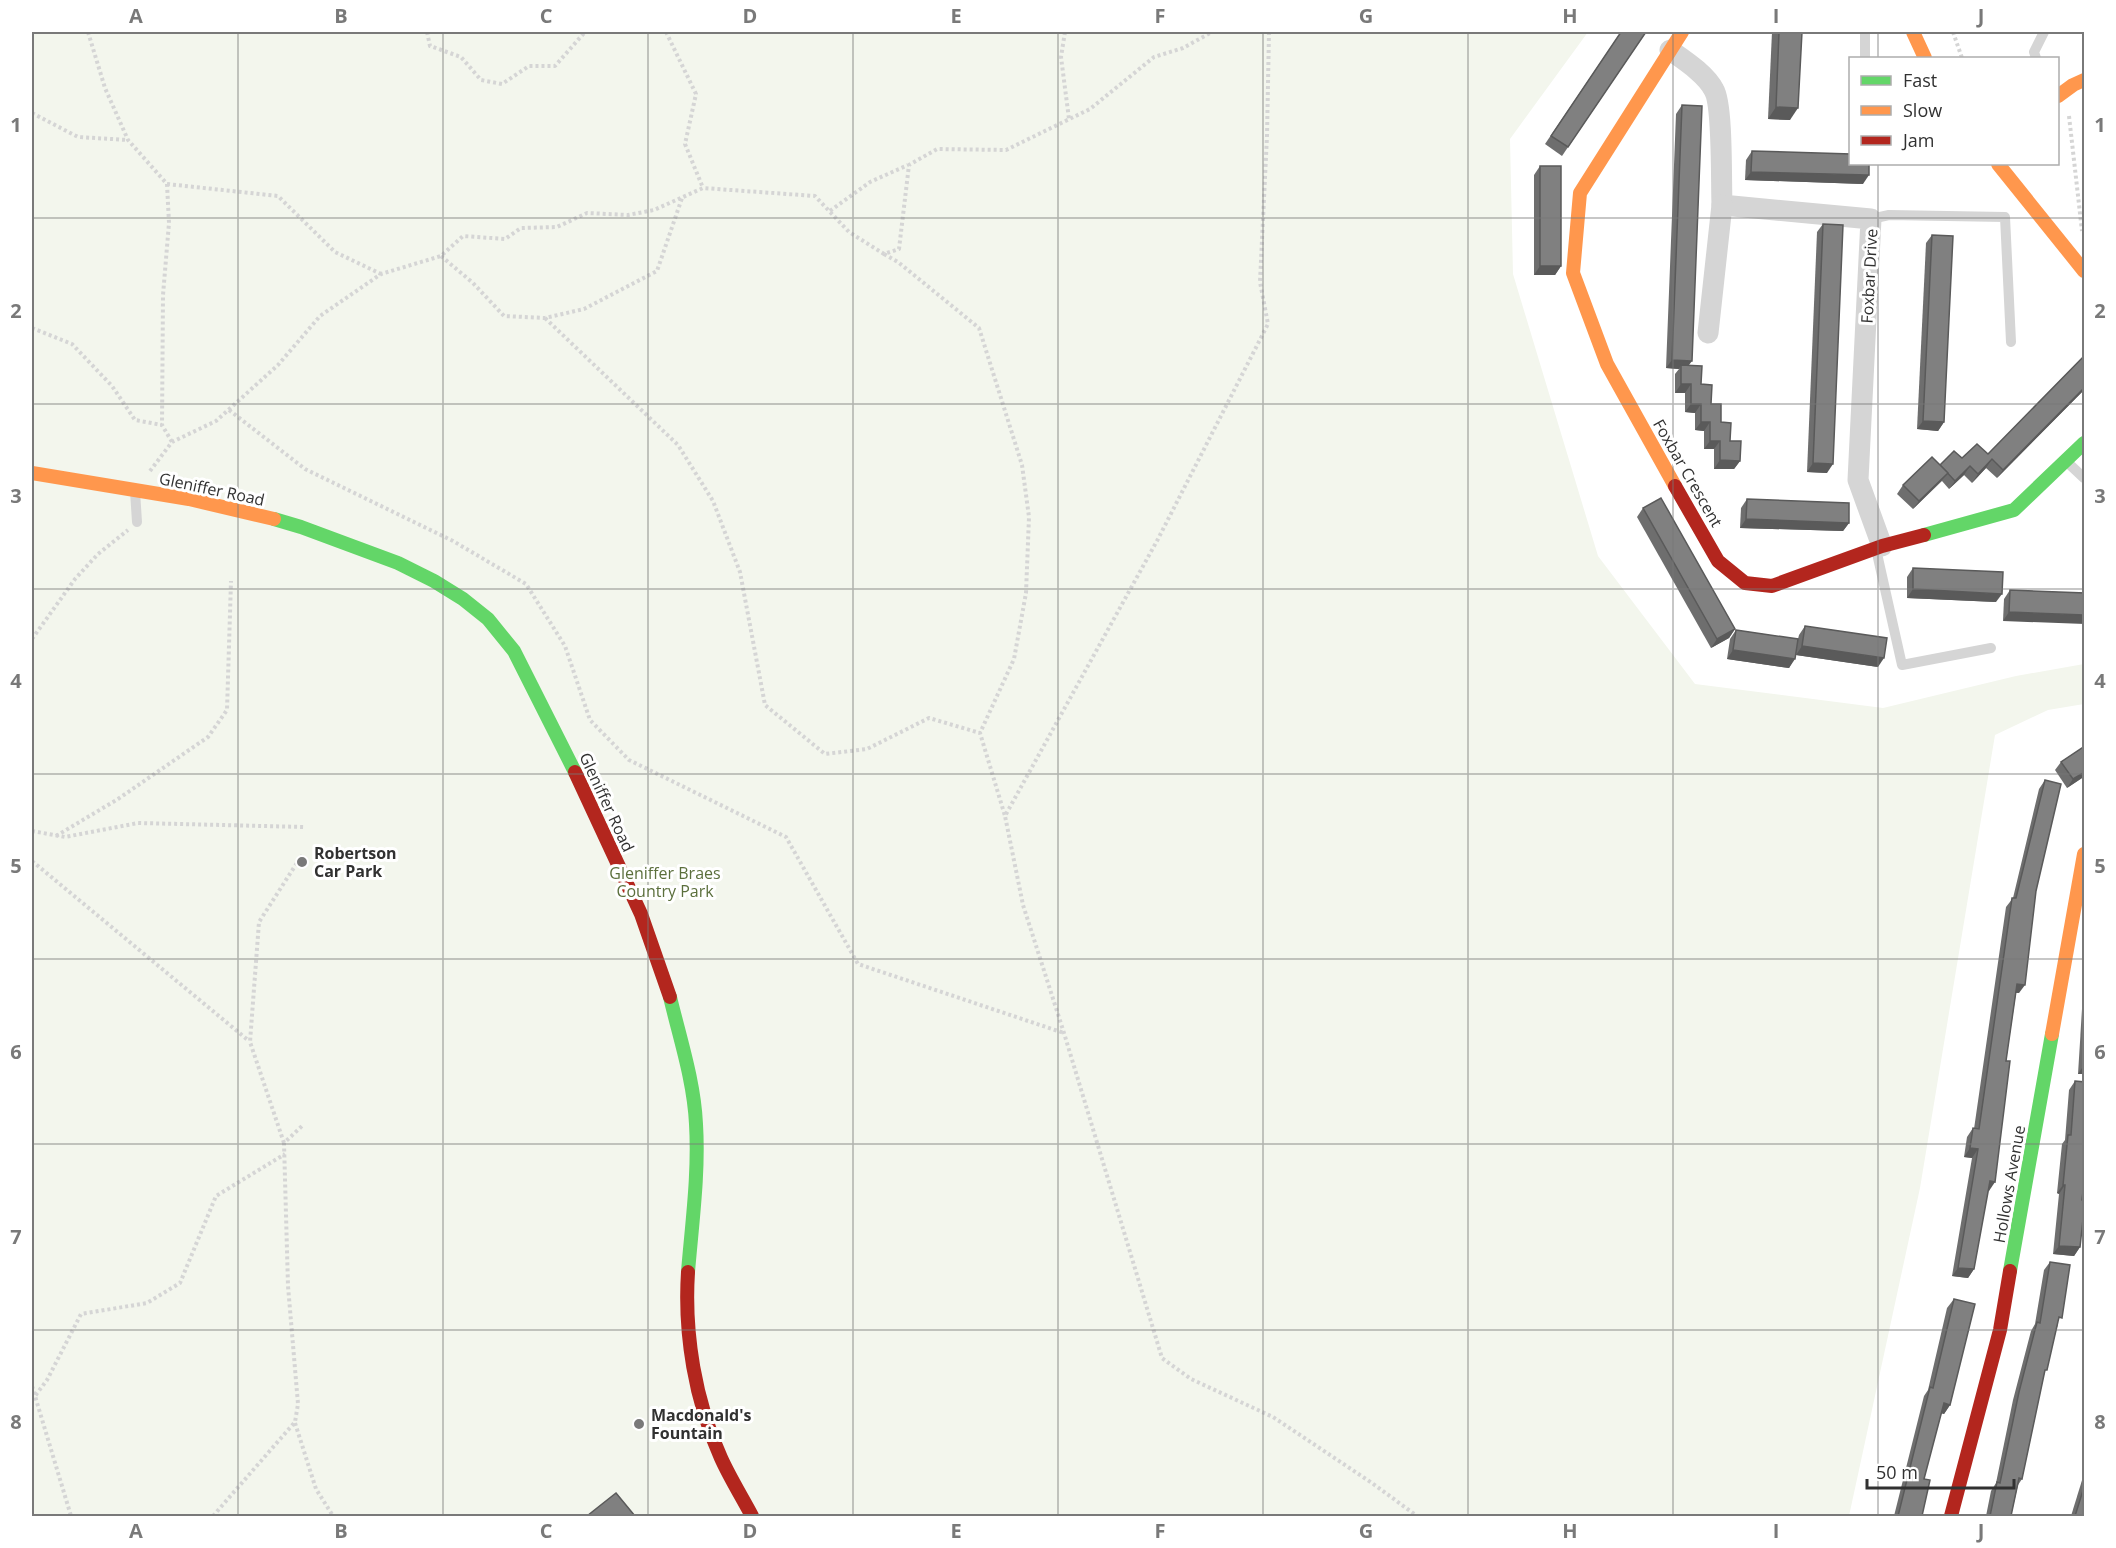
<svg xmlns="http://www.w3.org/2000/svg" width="2116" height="1548" font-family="'Open Sans',sans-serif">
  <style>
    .green { fill: #f3f6ed }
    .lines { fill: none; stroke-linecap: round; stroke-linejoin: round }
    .path { stroke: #d5d5d5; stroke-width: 4; stroke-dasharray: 3 3; stroke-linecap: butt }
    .lane { stroke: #d5d5d5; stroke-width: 10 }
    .street { stroke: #d5d5d5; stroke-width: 21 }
    .fast { stroke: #63d668; stroke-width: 14 }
    .slow { stroke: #ff974d; stroke-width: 14 }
    .jam { stroke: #b3261e; stroke-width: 14 }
    .wall { fill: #6e6e6e }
    .shaded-wall { fill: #5a5a5a }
    .building { fill: #808080; stroke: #5a5a5a; stroke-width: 1.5 }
    .grid { fill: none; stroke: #797979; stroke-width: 1.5; stroke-opacity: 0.55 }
    .poi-dot { fill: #797979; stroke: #fff; stroke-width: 2 }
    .labels { text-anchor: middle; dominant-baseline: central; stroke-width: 6; stroke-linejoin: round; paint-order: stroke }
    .street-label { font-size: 16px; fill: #313131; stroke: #fff }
    .poi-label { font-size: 16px; font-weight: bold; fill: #313131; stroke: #fff; text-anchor: start }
    .park-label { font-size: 16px; fill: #5b6f3c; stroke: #fff }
    .neatline { fill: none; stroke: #797979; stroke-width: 2 }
    .grid-label { font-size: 20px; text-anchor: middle; font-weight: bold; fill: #797979 }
  </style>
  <rect width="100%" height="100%" fill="#fff"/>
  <path class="green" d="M32 32H1588L1510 139 1513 274 1598 556 1695 684 1883 708 2016 676 2084 664V704L2048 710 1995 735 1920 1188 1849 1516H32Z"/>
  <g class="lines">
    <g class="path">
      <path d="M88 32 105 88 128 140 167 184 169 223 163 295 162 425 172 442"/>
      <path d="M427 32 430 46 461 57 481 80 502 84 529 66H555L585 32"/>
      <path d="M666 32 696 94 685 144 703 188"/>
      <path d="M1065 32 1061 57 1069 119"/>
      <path d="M1269 32 1267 136 1260 282 1268 324 1158 539 1005 816 1023 905 1064 1033 1162 1358 1191 1379 1273 1417 1372 1483 1417 1516"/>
      <path d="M1953 32 1962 58"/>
      <path d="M32 113 78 137 128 140"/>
      <path d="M2069 116 2082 231"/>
      <path d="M167 184 278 196 335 252 381 274"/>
      <path d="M830 211 870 182 908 165"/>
      <path d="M884 254 898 262 979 328 1022 465 1029 517 1026 593 1014 659 980 733"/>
      <path d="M441 256 473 283 504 316 545 318 584 309 657 271 682 198"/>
      <path d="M545 318 678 445 713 501 740 572 765 705 825 754 867 749 929 718 980 733 1005 816"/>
      <path d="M32 328 72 344 112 386 135 420 162 425"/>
      <path d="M229 410 305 469 453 541 526 584 565 646 590 720 629 760 786 837 858 964 1064 1033"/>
      <path d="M150 471 172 442 216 421 278 365 320 316 381 274 441 256 463 236 505 239 521 228 557 227 587 213 628 215 654 210 703 188 815 196 849 232 884 254 899 249 909 165 937 149 1006 150 1090 109 1154 57 1183 48 1212 32"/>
      <path d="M32 639 75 579 98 554 128 530"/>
      <path d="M32 831 65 837 138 823 305 827"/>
      <path d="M56 836 118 799 208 737 227 710 231 581"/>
      <path d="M32 861 249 1041"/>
      <path d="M284 1143 250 1042 259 922 302 855"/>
      <path d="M32 1386 71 1516"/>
      <path d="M32 1400 47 1380 81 1314 147 1303 180 1283 216 1196 285 1154"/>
      <path d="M295 1423 316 1489 333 1516"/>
      <path d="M213 1516 295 1422 298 1404 288 1286 284 1143 302 1126"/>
    </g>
    <g class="lane">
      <path d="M1865 58V32"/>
      <path d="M2036 58 2034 52 2044 32"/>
      <path d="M1871 219 1889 215 2005 217 2011 342"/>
      <path d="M2067 462 2084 478"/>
      <path d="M135 491 137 522"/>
      <path d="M1876 549 1902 665 1991 648"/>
    </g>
    <g class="street">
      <path d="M1670 50C1684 60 1706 74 1714 90 1723 105 1721 183 1722 205L1871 219 1858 480 1882 546"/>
      <path d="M1708 333 1722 205"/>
    </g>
    <g class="fast">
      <path d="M274 519 301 527 398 563 434 581 463 599 488 619 514 651 575 772"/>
      <path d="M1924 535 2014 510 2084 443"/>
      <path d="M670 997C680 1039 694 1081 696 1124 699 1173 692 1223 688 1272"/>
      <path d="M2010 1271 2052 1034"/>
    </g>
    <g class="slow">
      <path d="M1913 32 1925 58"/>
      <path d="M2058 96 2073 85 2084 80"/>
      <path d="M1998 164 2084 271"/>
      <path d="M32 473 189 499 274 519"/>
      <path d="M1675 486 1607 364 1573 273 1580 193 1682 32"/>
      <path d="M2052 1034 2084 854"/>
    </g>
    <g class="jam">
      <path d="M1675 486 1718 561 1745 583 1772 586 1882 546 1924 535"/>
      <path d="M575 772 641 914 670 997"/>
      <path d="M688 1272C684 1334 695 1401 721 1458 730 1478 742 1497 752 1516"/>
      <path d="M1951 1516 2000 1330 2010 1271"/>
    </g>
  </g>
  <g class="wall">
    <path d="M1621 32H1646L1562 156 1545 144Z"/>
    <path d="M1772 32H1802L1790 120 1768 119Z"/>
    <path d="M1682 105 1688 366 1701 384 1740 461 1734 469H1714V449H1704V431L1695 430V413L1685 412V393H1675V374L1679 369 1666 368 1676 114Z"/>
    <path d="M1752 151 1863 184 1745 180 1746 160Z"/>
    <path d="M1540 166 1561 266 1555 275H1534V175Z"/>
    <path d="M1823 224 1827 473 1807 472 1817 232Z"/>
    <path d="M1932 235 1944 422 1938 431 1917 429 1926 243Z"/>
    <path d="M2085 355V389L1997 478 1986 468 1972 483 1964 475 1949 489 1942 481 1913 509 1897 494 1903 485 1940 465 1962 458 1988 454Z"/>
    <path d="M1747 499 1849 523 1843 531 1740 528 1741 508Z"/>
    <path d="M1643 508 1735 629 1729 638 1711 648 1637 517Z"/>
    <path d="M1913 568 1996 602 1907 598V577Z"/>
    <path d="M2010 590 2085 593 2003 621 2004 599Z"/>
    <path d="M1805 626 1878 667 1796 655 1789 668 1727 659 1730 639 1736 630 1798 639 1799 635Z"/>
    <path d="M2085 746V776L2067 788 2055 770 2061 762Z"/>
    <path d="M2045 780 2036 891 2019 993H2016L2006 1061 1989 1191H1988L1974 1269 1968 1278 1952 1276 1972 1158 1964 1157 1967 1137 1973 1128 1974 1129 2006 907 2013 898 2039 789Z"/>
    <path d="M2085 990V1074H2078L2083 993Z"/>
    <path d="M2075 1081 2082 1200 2080 1247 2074 1256 2053 1254 2059 1194 2057 1193 2062 1144 2065 1140 2069 1090Z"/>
    <path d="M2050 1262 2058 1324 2044 1375 2022 1479 2018 1485 2011 1516H1986L1991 1491 1996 1483 2013 1400 2031 1331 2035 1324 2044 1270Z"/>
    <path d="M1954 1299 1950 1405 1944 1414 1941 1413 1924 1479 1922 1516H1894L1924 1396 1928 1390 1947 1308Z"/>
    <path d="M2085 1475V1516H2071L2083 1477Z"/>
  </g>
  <g class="shaded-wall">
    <path d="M1776 107 1798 108 1790 120 1768 119Z"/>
    <path d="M1751 172 1869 175 1863 184 1745 180Z"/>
    <path d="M1540 266H1561L1555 275H1534Z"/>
    <path d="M1672 360 1692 361 1686 369 1681 365 1679 369 1666 368Z"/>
    <path d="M1681 384H1691L1685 393H1675Z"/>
    <path d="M2085 387V389L1997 478 2003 470Z"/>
    <path d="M1691 404H1701L1695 413 1685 412Z"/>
    <path d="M1923 421 1944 422 1938 431 1917 429Z"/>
    <path d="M1701 422H1710L1704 431 1695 430Z"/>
    <path d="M1710 441H1720L1714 449H1704Z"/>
    <path d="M1992 459 1986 468 1972 483 1978 474Z"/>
    <path d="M1720 460 1740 461 1734 469H1714Z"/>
    <path d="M1813 463 1833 464 1827 473 1807 472Z"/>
    <path d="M1970 466 1964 475 1949 489 1955 481Z"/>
    <path d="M1948 473 1941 481 1913 509 1919 501Z"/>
    <path d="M1746 519 1849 523 1843 531 1740 528Z"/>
    <path d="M1913 589 2002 594 1996 602 1907 598Z"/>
    <path d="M2009 612 2085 615V624L2003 621Z"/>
    <path d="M1735 629 1729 638 1711 648 1717 639Z"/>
    <path d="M1802 646 1884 658 1878 667 1796 655Z"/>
    <path d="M1733 650 1795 659 1789 668 1727 659Z"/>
    <path d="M2085 772V776L2067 788 2073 779Z"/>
    <path d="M2017 984 2025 985 2019 993 2011 992Z"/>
    <path d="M2084 1065 2085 1074H2078Z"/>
    <path d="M1970 1148 1978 1149 1972 1158 1964 1157Z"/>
    <path d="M1990 1181 1995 1182 1989 1191 1984 1190Z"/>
    <path d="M2063 1185H2065L2059 1194 2057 1193Z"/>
    <path d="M2059 1246 2080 1247 2074 1256 2053 1254Z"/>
    <path d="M1958 1268 1974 1269 1968 1278 1952 1276Z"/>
    <path d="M1944 1403 1950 1405 1944 1414 1938 1412Z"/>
  </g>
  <g class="building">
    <path d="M1621 32H1646L1568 147 1551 136Z"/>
    <path d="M1779 32H1802L1798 108 1776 107Z"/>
    <path d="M1682 105 1702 106 1692 361 1672 360Z"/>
    <path d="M1752 151 1851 154V164H1869V175L1751 172Z"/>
    <rect x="1540" y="166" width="21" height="100"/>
    <path d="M1823 224 1843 225 1833 464 1813 463Z"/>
    <path d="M1932 235 1953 236 1944 422 1923 421Z"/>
    <path d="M2085 355V387L2003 470 1992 459 1978 474 1970 466 1955 481 1940 465 1954 451 1962 458 1977 444 1988 454Z"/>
    <path d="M1681 365 1702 366 1701 384 1712 385 1711 404H1721V422L1731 423 1730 441H1741L1740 461 1720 460V441H1710V422H1701V404H1691V384H1681Z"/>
    <path d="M1932 457 1948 473 1919 501 1903 485Z"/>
    <path d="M1661 498 1735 629 1717 639 1643 508Z"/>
    <path d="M1747 499 1849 503V523L1746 519Z"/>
    <path d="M1913 568 2003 572 2002 594 1913 589Z"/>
    <path d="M2010 590 2085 593V615L2009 612Z"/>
    <path d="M1805 626 1887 638 1884 658 1802 646Z"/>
    <path d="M1736 630 1798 639 1795 659 1733 650Z"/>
    <path d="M2085 746V772L2073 779 2061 762Z"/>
    <path d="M2045 780 2061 784 2036 891 2025 985 2017 984 2006 1061H2010L1995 1182 1990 1181 1974 1269 1958 1268 1978 1149 1970 1148 1973 1128 1979 1129 2012 898H2016Z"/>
    <path d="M2075 1081 2085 1082V1174L2082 1200 2085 1201 2080 1247 2059 1246 2065 1185H2063L2068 1135H2071Z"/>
    <path d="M2050 1262 2070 1265 2062 1318 2059 1317 2047 1370H2045L2022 1479 2019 1478 2011 1516H1990L1997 1482 2000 1483 2019 1392 2037 1322 2040 1323Z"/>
    <path d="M1954 1299 1975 1304 1950 1405 1944 1403 1924 1479 1930 1480 1922 1516H1898L1930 1387 1933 1388Z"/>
    <path d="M2085 1484V1516H2075Z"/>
    <path d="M616 1493 635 1516H587Z"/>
  </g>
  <path class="grid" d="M238 32V1516M443 32V1516M648 32V1516M853 32V1516M1058 32V1516M1263 32V1516M1468 32V1516M1673 32V1516M1878 32V58M1878 164V1516M32 218H2084M32 404H2084M32 589H2084M32 774H2084M32 959H2084M32 1144H2084M32 1330H2084"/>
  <g class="poi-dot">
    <circle cx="302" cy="862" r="6"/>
    <circle cx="639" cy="1424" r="6"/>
  </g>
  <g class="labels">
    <g class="street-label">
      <text transform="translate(1869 276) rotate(-87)">Foxbar Drive</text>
      <text transform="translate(1688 473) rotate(60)">Foxbar Crescent</text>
      <text transform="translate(212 489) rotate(12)">Gleniffer Road</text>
      <text transform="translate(607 802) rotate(65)">Gleniffer Road</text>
      <text transform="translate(2009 1184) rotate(-80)">Hollows Avenue</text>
    </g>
    <g class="poi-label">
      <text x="314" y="853">Robertson<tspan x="314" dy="18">Car Park</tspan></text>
      <text x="651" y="1415">Macdonald's<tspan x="651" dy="18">Fountain</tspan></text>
    </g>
    <g class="park-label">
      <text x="665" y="873">Gleniffer Braes<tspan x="665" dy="18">Country Park</tspan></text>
    </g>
  </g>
  <rect width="2116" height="1548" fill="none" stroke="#ffffff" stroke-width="66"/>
  <rect x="1849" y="57" width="210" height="108" fill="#ffffff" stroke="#adadad" stroke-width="1.5"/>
  <rect x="1861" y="76" width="30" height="9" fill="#63d668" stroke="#adadad" stroke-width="1.5"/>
  <text x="1903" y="87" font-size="18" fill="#313131">Fast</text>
  <rect x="1861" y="106" width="30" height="9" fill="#ff974d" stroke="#adadad" stroke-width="1.5"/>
  <text x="1903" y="117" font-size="18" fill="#313131">Slow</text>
  <rect x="1861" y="136" width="30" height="9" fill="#b3261e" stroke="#adadad" stroke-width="1.5"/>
  <text x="1903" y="147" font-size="18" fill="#313131">Jam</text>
  <path d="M1867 1479v9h147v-9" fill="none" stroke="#313131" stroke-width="3"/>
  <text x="1876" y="1479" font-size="18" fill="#313131" stroke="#ffffff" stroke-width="4.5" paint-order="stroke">50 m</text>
  <rect x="33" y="33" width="2050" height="1482" class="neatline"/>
  <g class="grid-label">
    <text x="136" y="23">A</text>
    <text x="341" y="23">B</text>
    <text x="546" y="23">C</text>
    <text x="750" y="23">D</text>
    <text x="956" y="23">E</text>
    <text x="1160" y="23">F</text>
    <text x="1366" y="23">G</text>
    <text x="1570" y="23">H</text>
    <text x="1776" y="23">I</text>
    <text x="1981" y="23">J</text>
    <text x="16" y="132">1</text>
    <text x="2100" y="132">1</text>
    <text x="16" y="318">2</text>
    <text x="2100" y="318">2</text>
    <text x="16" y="503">3</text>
    <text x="2100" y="503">3</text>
    <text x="16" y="688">4</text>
    <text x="2100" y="688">4</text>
    <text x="16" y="873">5</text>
    <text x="2100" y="873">5</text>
    <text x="16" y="1059">6</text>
    <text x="2100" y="1059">6</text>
    <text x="16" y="1244">7</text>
    <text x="2100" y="1244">7</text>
    <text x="16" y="1429">8</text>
    <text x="2100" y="1429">8</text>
    <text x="136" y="1538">A</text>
    <text x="341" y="1538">B</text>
    <text x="546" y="1538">C</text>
    <text x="750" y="1538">D</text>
    <text x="956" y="1538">E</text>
    <text x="1160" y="1538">F</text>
    <text x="1366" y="1538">G</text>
    <text x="1570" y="1538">H</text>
    <text x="1776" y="1538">I</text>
    <text x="1981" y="1538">J</text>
  </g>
</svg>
